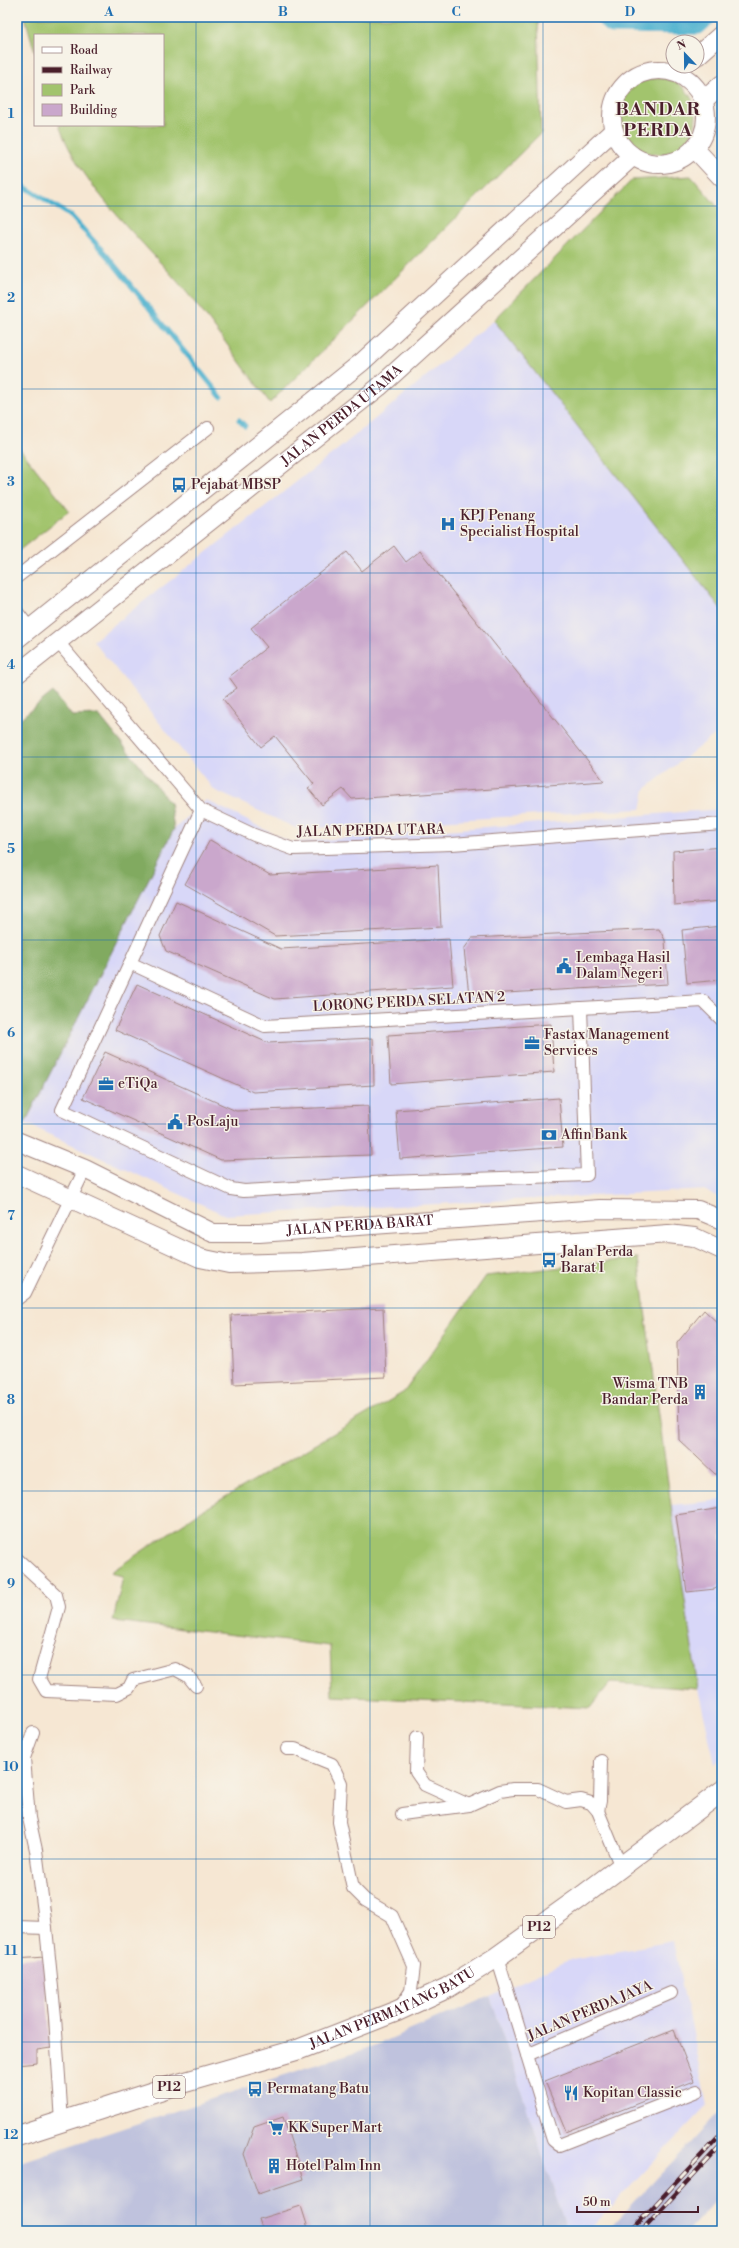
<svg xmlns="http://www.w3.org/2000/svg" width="739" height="2248" font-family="'Libre Bodoni',serif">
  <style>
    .built { fill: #d8d7f8 }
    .industrial { fill: #bfc2dd }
    .green { fill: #a2c46d; stroke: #76724c }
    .forest { fill: #81aa60; stroke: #666446 }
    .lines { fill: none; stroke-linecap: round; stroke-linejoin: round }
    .stream { stroke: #50b2cf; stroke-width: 5 }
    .canal { stroke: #50b2cf; stroke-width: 17 }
    .building { fill: #caa7cc }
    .street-casing { stroke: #a0837f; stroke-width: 14 }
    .secondary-casing { stroke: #a0837f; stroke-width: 20 }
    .primary-casing { stroke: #a0837f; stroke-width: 22 }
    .street { stroke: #fff; stroke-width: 12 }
    .secondary { stroke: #fff; stroke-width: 18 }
    .primary { stroke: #fff; stroke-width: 20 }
    .rail-casing { stroke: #4a1f2b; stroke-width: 4.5 }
    .rail { stroke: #f7f3e8; stroke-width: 3; stroke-dasharray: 9; stroke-linecap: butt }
    .grid { fill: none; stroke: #1f6fb2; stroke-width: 1; stroke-opacity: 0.55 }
    .labels { text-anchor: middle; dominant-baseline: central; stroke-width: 3; stroke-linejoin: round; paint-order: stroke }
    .shield { fill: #f7f3e8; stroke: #7e5f64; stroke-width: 1 }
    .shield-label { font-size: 13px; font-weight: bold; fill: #4a1f2b }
    .street-label { font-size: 14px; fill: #4a1f2b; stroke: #f7f3e8 }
    .poi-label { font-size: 14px; fill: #4a1f2b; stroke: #f7f3e8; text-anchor: start }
    .district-label { font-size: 18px; font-weight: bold; letter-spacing: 1px; fill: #4a1f2b; stroke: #f7f3e8 }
    .neatline { fill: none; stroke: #1f6fb2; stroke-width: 1.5 }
    .grid-label { font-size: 13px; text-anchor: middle; font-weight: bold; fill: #1f6fb2 }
  </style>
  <rect width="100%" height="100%" fill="#f7f3e8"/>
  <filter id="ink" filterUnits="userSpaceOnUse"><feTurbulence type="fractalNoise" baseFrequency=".025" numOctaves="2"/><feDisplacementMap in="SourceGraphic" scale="8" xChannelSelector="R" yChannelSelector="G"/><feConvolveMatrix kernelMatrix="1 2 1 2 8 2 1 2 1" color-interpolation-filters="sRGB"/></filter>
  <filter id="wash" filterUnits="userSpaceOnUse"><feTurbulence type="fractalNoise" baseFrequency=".012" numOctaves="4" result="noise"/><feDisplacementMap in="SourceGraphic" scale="16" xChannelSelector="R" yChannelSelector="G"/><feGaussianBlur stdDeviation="0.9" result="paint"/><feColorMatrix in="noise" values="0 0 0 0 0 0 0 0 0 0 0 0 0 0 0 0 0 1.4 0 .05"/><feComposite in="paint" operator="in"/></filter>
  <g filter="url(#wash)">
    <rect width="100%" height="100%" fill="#f6e7d3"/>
    <g class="built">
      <path d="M494 320 722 610V729L645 789 641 809 298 829 214 790 93 641 341 447Z"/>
      <path d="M206 800 290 842 722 809V1199L704 1190 225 1215 25 1123 174 829Z"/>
      <path d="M722 1500V1758L715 1764 698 1689 671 1505Z"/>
      <path d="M673 1941 707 2106 588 2231H567L490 1996 567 1961Z"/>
    </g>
    <g class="industrial">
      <path d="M490 1996 567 2231H17V2163L376 2045Z"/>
      <path d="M722 2109V2193L687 2231H607Z"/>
    </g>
    <g class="green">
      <path d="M25 17H538L541 133 270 403C243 367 217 329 188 294 146 243 81 188 59 125H163V35H35V53Z"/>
      <circle cx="658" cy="116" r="38"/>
      <path d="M691 176 722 212V610L494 320 632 180Z"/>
      <path d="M17 445 69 511 17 552Z"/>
      <path d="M638 1258 671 1505 698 1689 610 1683 590 1708 332 1696 330 1646 113 1621 123 1577 111 1572 200 1512 404 1392 486 1276Z"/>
    </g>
    <path class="forest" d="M53 692 72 716 99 715 170 803 174 829 25 1123 17 1118V721Z"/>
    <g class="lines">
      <g class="stream">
        <path d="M17 182 71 216 108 257 221 397"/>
        <path d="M239 420 245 426"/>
      </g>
      <path class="canal" d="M603 17 612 25 698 26 708 17"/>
    </g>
    <g id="blocks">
      <g class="building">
        <path d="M394 546 406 562 420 551 604 781 352 799 343 789 322 805 308 788 314 784 275 736 261 747 223 699 237 688 229 677 267 647 251 628 347 552 362 571Z"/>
        <path d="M210 840 270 875 438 865 441 927 275 936 185 884Z"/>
        <path d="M722 847V901L674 905 673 851Z"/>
        <path d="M176 901 281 949 449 939 453 986 275 999 166 951 160 936Z"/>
        <path d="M722 926V980L687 983 682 930Z"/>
        <path d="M659 929 665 940 668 984 469 995 464 949 472 938Z"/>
        <path d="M137 984 268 1043 373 1038 374 1085 253 1092 115 1030Z"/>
        <path d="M551 1024 554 1072 391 1084 388 1035Z"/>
        <path d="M105 1052 236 1111 368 1106 371 1155 221 1160 83 1098Z"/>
        <path d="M559 1098 563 1147 400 1159 396 1110Z"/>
        <path d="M383 1308 386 1377 234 1384 231 1315Z"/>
        <path d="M704 1310 722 1327V1474H715L679 1440 677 1343Z"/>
        <path d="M722 1508V1583L715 1589 687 1592 676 1515Z"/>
        <path d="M44 1957 51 2048 37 2050V2063L17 2065V1959Z"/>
        <path d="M674 2030 694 2081 566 2132 545 2081Z"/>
        <path d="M283 2117 303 2179 258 2194 244 2154 254 2127Z"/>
        <path d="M301 2206 309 2231H263L259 2219Z"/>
      </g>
    </g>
  </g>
  <g filter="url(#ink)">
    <use href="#blocks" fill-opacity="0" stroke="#a0837f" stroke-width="1"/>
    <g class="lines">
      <g class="street-casing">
        <g id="street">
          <path d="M17 577 208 428"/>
          <path d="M17 612 30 629"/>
          <path d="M57 641 201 810 254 835 293 849 452 844 722 824"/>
          <path d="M201 810 62 1110 231 1189 244 1191 389 1182 587 1175 581 1008"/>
          <path d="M130 963 265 1026 703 1001 722 1020"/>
          <path d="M17 1299 25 1293 85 1169"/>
          <path d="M17 1559 56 1595 59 1607 39 1679 46 1691 117 1694 129 1688 133 1680 175 1669 188 1676 196 1686"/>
          <path d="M33 1733 24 1758 29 1818 36 1850 46 1928 55 2017 62 2122"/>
          <path d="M417 1737 416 1772 425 1785 469 1805"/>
          <path d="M287 1749H295L332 1764 341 1783 339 1822 353 1888 365 1900 392 1916 414 1966 411 1991 399 2009"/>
          <path d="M598 1811 600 1801 601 1761"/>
          <path d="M402 1814 469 1805 500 1791 513 1789H538L566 1802 581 1800 591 1803 598 1811 621 1867"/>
          <path d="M17 1927 46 1928"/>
          <path d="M497 1957 527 2055 671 1993"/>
          <path d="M527 2055 553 2140 559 2145 697 2091"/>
        </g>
      </g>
      <g class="secondary-casing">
        <g id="secondary">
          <path d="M697 56 722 34"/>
          <circle cx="659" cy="117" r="47"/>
          <path d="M704 100 722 84"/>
          <path d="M694 148 722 178"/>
          <path d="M17 639 362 362 613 131"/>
          <path id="s1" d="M17 674 379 387 633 156"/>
          <path id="s2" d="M17 1141 85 1169 213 1233H259L600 1209 698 1210 722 1220"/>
          <path d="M17 1174 200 1258 229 1264 302 1262 668 1234 694 1237 722 1250"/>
        </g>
      </g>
      <g class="primary-casing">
        <g id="primary">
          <path id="s3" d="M17 2136 175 2085 300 2049 397 2011 447 1988 497 1957 581 1897 722 1791"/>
        </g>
      </g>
      <use href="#street" class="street"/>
      <use href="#secondary" class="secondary"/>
      <use href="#primary" class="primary"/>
      <g class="rail-casing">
        <g id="rail">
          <path d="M631 2231 722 2133"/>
          <path d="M641 2231 722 2144"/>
        </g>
      </g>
      <use href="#rail" class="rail"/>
    </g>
  </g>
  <path class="grid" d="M196 17V2231M370 17V2231M543 17V2231M17 206H722M17 389H722M17 573H722M17 757H722M17 940H722M17 1124H722M17 1308H722M17 1491H722M17 1675H722M17 1859H722M17 2042H722"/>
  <defs>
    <g id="bus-bare" transform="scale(1.2)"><path d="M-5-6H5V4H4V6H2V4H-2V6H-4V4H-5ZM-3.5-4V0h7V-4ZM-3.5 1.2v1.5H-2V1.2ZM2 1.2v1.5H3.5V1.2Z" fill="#1f6fb2" stroke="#f7f3e8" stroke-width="2.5" paint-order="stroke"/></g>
    <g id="hospital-bare" transform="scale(1.2)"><path d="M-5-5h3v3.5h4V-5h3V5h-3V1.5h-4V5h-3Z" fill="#1f6fb2" stroke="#f7f3e8" stroke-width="2.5" paint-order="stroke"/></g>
    <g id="civic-bare" transform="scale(1.2)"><path d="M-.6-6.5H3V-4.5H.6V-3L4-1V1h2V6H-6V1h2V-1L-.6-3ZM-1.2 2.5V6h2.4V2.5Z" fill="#1f6fb2" stroke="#f7f3e8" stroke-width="2.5" paint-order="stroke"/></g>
    <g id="office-bare" transform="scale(1.2)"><path d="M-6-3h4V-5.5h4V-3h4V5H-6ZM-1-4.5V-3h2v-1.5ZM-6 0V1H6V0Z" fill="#1f6fb2" stroke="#f7f3e8" stroke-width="2.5" paint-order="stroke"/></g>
    <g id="bank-bare" transform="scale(1.2)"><path d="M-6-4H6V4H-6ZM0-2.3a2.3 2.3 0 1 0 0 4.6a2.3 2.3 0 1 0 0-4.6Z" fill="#1f6fb2" stroke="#f7f3e8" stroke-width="2.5" paint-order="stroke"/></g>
    <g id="building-bare" transform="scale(1.2)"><path d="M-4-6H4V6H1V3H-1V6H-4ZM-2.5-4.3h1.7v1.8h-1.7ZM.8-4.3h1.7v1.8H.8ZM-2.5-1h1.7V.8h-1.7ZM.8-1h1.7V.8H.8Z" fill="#1f6fb2" stroke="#f7f3e8" stroke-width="2.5" paint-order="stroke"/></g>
    <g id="restaurant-bare" transform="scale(1.2)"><path d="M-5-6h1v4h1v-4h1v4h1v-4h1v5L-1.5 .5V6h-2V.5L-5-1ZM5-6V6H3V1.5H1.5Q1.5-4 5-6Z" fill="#1f6fb2" stroke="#f7f3e8" stroke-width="2.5" paint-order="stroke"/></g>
    <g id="supermarket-bare" transform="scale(1.2)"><path d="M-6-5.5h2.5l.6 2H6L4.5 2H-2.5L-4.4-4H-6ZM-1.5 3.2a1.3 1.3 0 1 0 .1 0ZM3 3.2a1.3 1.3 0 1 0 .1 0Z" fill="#1f6fb2" stroke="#f7f3e8" stroke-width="2.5" paint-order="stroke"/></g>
  </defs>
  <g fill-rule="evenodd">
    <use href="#bus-bare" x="179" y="485"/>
    <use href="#hospital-bare" x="448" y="524"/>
    <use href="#civic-bare" x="564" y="966"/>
    <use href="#office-bare" x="532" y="1043"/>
    <use href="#office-bare" x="106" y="1084"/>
    <use href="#civic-bare" x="175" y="1122"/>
    <use href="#bank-bare" x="549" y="1135"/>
    <use href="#bus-bare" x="549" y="1260"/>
    <use href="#building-bare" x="700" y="1392"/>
    <use href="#bus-bare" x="255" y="2089"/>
    <use href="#restaurant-bare" x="571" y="2093"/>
    <use href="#supermarket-bare" x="276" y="2128"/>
    <use href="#building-bare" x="274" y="2166"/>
  </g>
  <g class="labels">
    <g class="shield">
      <rect x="523" y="1916" width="32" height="22" rx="3"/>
      <rect x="153" y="2076" width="32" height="22" rx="3"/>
    </g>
    <g class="shield-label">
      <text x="539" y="1927">P12</text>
      <text x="169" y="2087">P12</text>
    </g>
    <g class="street-label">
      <text stroke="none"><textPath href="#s1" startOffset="415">JALAN PERDA UTAMA</textPath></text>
      <text transform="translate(371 831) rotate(-1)">JALAN PERDA UTARA</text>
      <text transform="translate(409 1002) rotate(-3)">LORONG PERDA SELATAN 2</text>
      <text stroke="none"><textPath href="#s2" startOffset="364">JALAN PERDA BARAT</textPath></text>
      <text stroke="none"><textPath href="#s3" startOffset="397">JALAN PERMATANG BATU</textPath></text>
      <text transform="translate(590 2011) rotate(-23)">JALAN PERDA JAYA</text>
    </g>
    <g class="poi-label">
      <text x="191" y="485">Pejabat MBSP</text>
      <text x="460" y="516">KPJ Penang<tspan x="460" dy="16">Specialist Hospital</tspan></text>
      <text x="576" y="958">Lembaga Hasil<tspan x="576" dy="16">Dalam Negeri</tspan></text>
      <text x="544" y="1035">Fastax Management<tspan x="544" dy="16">Services</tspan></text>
      <text x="118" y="1084">eTiQa</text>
      <text x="187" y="1122">PosLaju</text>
      <text x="561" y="1135">Affin Bank</text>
      <text x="561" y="1252">Jalan Perda<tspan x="561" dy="16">Barat I</tspan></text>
      <text x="688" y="1384" text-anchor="end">Wisma TNB<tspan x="688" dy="16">Bandar Perda</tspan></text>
      <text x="267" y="2089">Permatang Batu</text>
      <text x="583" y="2093">Kopitan Classic</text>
      <text x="288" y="2128">KK Super Mart</text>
      <text x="286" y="2166">Hotel Palm Inn</text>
    </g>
    <g class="district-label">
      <text x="658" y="109">BANDAR<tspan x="658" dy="21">PERDA</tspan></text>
    </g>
  </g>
  <rect width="739" height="2248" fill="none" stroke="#f7f3e8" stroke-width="44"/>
  <rect x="34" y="34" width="130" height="92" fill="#f7f3e8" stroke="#b29e9c"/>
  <rect x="42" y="47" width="20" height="6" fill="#ffffff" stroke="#b29e9c"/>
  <text x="70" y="54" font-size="12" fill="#4a1f2b">Road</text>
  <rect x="42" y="67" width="20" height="6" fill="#4a1f2b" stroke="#b29e9c"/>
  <text x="70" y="74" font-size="12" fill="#4a1f2b">Railway</text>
  <rect x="42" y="84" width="20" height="12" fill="#a2c46d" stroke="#b29e9c"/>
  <text x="70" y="94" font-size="12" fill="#4a1f2b">Park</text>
  <rect x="42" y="104" width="20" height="12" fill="#caa7cc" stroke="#b29e9c"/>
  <text x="70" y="114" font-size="12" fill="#4a1f2b">Building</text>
  <g transform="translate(685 54) rotate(338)"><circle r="19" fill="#f7f3e8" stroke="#b29e9c"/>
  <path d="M0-3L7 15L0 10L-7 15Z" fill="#1f6fb2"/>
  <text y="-6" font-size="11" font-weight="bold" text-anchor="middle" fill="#4a1f2b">N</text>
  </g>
  <path d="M577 2206v6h121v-6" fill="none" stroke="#4a1f2b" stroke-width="2"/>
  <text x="583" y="2206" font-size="12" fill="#4a1f2b" stroke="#f7f3e8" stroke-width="3" paint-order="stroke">50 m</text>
  <rect x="22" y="22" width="695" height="2204" class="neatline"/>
  <g class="grid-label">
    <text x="109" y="16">A</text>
    <text x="283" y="16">B</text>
    <text x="456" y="16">C</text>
    <text x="630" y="16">D</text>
    <text x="11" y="118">1</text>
    <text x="11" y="302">2</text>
    <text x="11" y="486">3</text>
    <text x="11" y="669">4</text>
    <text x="11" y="853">5</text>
    <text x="11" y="1037">6</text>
    <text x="11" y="1220">7</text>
    <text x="11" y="1404">8</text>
    <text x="11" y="1588">9</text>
    <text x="11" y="1771">10</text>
    <text x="11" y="1955">11</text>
    <text x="11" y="2139">12</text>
  </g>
</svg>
